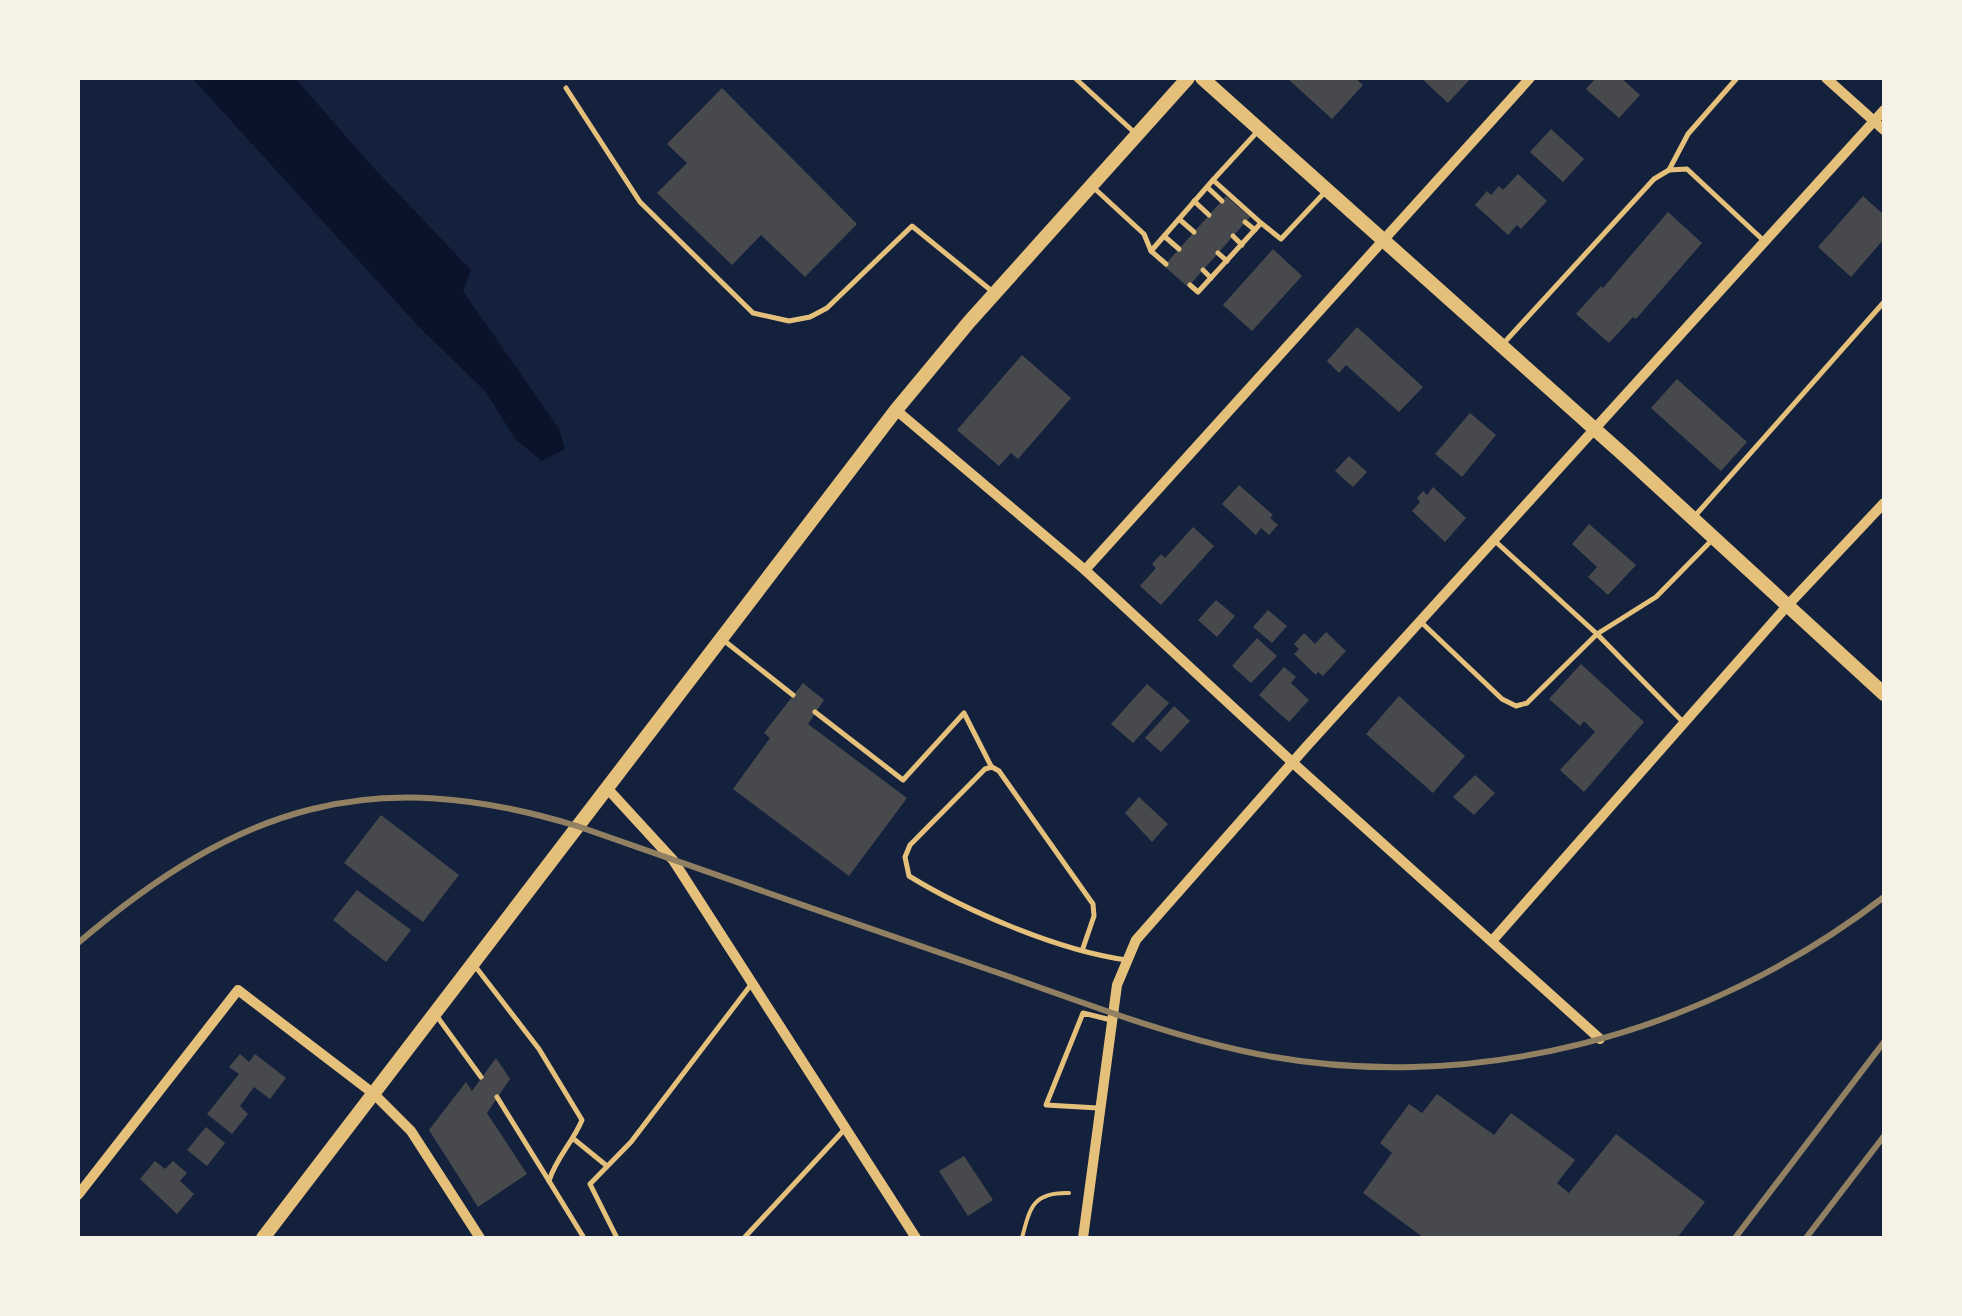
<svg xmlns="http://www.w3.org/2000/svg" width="1962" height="1316" font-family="'Work Sans',sans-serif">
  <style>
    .water { fill: #0b132b }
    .building { fill: #48494c }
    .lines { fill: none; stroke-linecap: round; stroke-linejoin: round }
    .path { stroke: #e5c07b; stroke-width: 4 }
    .service { stroke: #e5c07b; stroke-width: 5 }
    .minor { stroke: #e5c07b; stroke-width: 10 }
    .secondary { stroke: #e5c07b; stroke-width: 14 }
    .rail { stroke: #918062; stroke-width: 6 }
  </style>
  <rect width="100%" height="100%" fill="#14213d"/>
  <path class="water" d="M192 78H295L372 166 471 270 463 291 559 429 565 449 542 461 515 439 486 392 419 327Z"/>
  <g class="building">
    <path d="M1287 78H1355L1363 85 1332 119Z"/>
    <path d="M1421 78H1471L1448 103Z"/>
    <path d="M1596 78H1621L1640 95 1619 118 1586 89Z"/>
    <path d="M722 88 857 224 805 277 761 235 732 265 657 193 687 163 667 144Z"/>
    <path d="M1551 129 1584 159 1563 182 1530 152Z"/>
    <path d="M1518 174 1547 201 1521 229 1517 225 1508 235 1475 205 1487 191 1491 195 1499 186 1503 190Z"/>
    <path d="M1226 196 1250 217 1188 287 1164 266Z"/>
    <path d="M1863 196 1884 215V239L1851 277 1818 247Z"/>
    <path d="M1668 212 1702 243 1636 319 1633 317 1609 343 1576 314 1601 286 1603 288Z"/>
    <path d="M1273 249 1302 276 1252 331 1223 305Z"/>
    <path d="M1357 327 1423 387 1399 412 1346 365 1339 373 1327 361Z"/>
    <path d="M1022 355 1071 398 1018 459 1011 453 999 466 957 430Z"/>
    <path d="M1677 379 1747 442 1721 471 1651 408Z"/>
    <path d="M1470 413 1496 435 1462 477 1435 454Z"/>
    <path d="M1349 456 1367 472 1353 487 1335 471Z"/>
    <path d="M1239 485 1273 515 1270 518 1278 525 1269 535 1261 528 1256 535 1222 504Z"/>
    <path d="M1433 487 1466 518 1445 542 1412 511 1420 502 1417 498 1423 491 1427 495Z"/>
    <path d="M1589 524 1636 565 1608 595 1588 577 1597 567 1572 544Z"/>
    <path d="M1193 527 1214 546 1161 605 1140 586 1156 568 1152 564 1161 554 1165 558Z"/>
    <path d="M1216 600 1235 616 1217 637 1198 620Z"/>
    <path d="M1268 610 1287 626 1272 643 1253 627Z"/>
    <path d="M1326 632 1346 651 1323 676 1318 672 1316 675 1294 654 1299 649 1294 644 1304 633 1315 644Z"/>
    <path d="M1257 638 1277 656 1251 683 1232 666Z"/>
    <path d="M1581 664 1644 722 1584 792 1560 770 1595 732 1584 721 1580 726 1549 699Z"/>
    <path d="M1284 667 1296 677 1291 683 1309 700 1289 722 1259 695Z"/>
    <path d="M803 683 824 700 808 724 907 798 849 876 733 789 770 738 764 733Z"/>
    <path d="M1147 684 1169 703 1133 743 1111 724Z"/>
    <path d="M1399 696 1465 756 1433 793 1366 734Z"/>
    <path d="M1174 706 1190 721 1161 752 1145 738Z"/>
    <path d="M1475 775 1495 793 1474 815 1453 797Z"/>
    <path d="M1139 797 1168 824 1152 842 1125 813Z"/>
    <path d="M381 815 459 875 423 922 344 863Z"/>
    <path d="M357 890 411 930 386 962 333 920Z"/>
    <path d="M240 1054 249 1062 255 1054 286 1078 270 1099 254 1087 240 1106 248 1114 232 1134 207 1114 239 1074 229 1067Z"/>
    <path d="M496 1058 510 1079 487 1113 527 1174 478 1207 429 1130 466 1082 472 1091Z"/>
    <path d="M1437 1094 1494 1135 1511 1113 1575 1160 1557 1183 1569 1193 1616 1134 1705 1202 1677 1238H1424L1363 1193 1392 1153 1380 1143 1409 1104 1422 1113Z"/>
    <path d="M206 1127 225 1143 207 1166 187 1150Z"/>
    <path d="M964 1156 993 1200 968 1216 939 1171Z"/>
    <path d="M155 1161 165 1169 173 1161 187 1173 180 1181 194 1194 177 1214 140 1179Z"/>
  </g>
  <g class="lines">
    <path class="path" d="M1022 1238C1030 1207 1033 1192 1069 1193"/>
    <g class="service">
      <path d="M1075 78 1135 133"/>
      <path d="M566 88 640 202 753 313 789 321 810 317 827 308 912 226 993 292"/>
      <path d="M1669 170 1688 134 1737 78"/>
      <path d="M1213 180 1258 131"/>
      <path d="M1207 187 1222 201"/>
      <path d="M1094 188 1144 234 1151 251 1166 264"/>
      <path d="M1194 201 1209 215"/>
      <path d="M1179 219 1194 232"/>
      <path d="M1245 222 1255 230"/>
      <path d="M1164 236 1179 249"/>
      <path d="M1233 236 1242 245"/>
      <path d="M1151 251 1213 180 1261 223"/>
      <path d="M1218 253 1227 261"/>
      <path d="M1203 270 1211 278"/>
      <path d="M1190 285 1198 292 1261 223 1281 239 1326 191"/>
      <path d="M1502 345 1654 179 1669 170 1687 169 1763 240"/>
      <path d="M1694 517 1884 302"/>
      <path d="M1421 622 1502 699 1516 706 1527 703 1597 634 1495 541"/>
      <path d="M722 639 793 695"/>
      <path d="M815 712 903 780 964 713 991 766"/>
      <path d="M1684 723 1597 634 1656 597 1712 540"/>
      <path d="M1082 951 1094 916 1093 904 999 771 992 767 985 769 910 845 905 857 909 876C966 911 1060 951 1127 960"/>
      <path d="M475 966 539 1049 582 1120C573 1142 556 1158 549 1181L584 1238"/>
      <path d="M436 1015 481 1077"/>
      <path d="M497 1097 549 1181"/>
      <path d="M1098 1108 1046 1105 1083 1013 1111 1020"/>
      <path d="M575 1140 607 1166"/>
      <path d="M617 1238 590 1184 631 1142 750 986"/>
      <path d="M744 1238 844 1130"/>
    </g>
    <g class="minor">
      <path d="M1826 78 1884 130"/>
      <path d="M896 410 1085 570 1292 762 1600 1039"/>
      <path d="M1085 570 1530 78"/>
      <path d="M606 787 673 860 916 1238"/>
      <path d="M1492 941 1787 606 1884 503"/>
      <path d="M78 1195 238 990 374 1094 411 1131 480 1238"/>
      <path d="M1083 1238 1117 985 1136 940 1306 747 1884 110"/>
    </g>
    <g class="secondary">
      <path d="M1202 78 1627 458 1884 694"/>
      <path d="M263 1238 896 410 969 322 1188 78"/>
    </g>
    <g class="rail">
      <path d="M78 943C238 806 371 763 577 826 713 874 848 921 984 968 1070 997 1155 1032 1243 1051 1467 1100 1705 1035 1884 897"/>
      <path d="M1735 1238 1884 1042"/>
      <path d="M1806 1238 1884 1136"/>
    </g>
  </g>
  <rect width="1962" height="1316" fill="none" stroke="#f6f1e7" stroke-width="160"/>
</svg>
